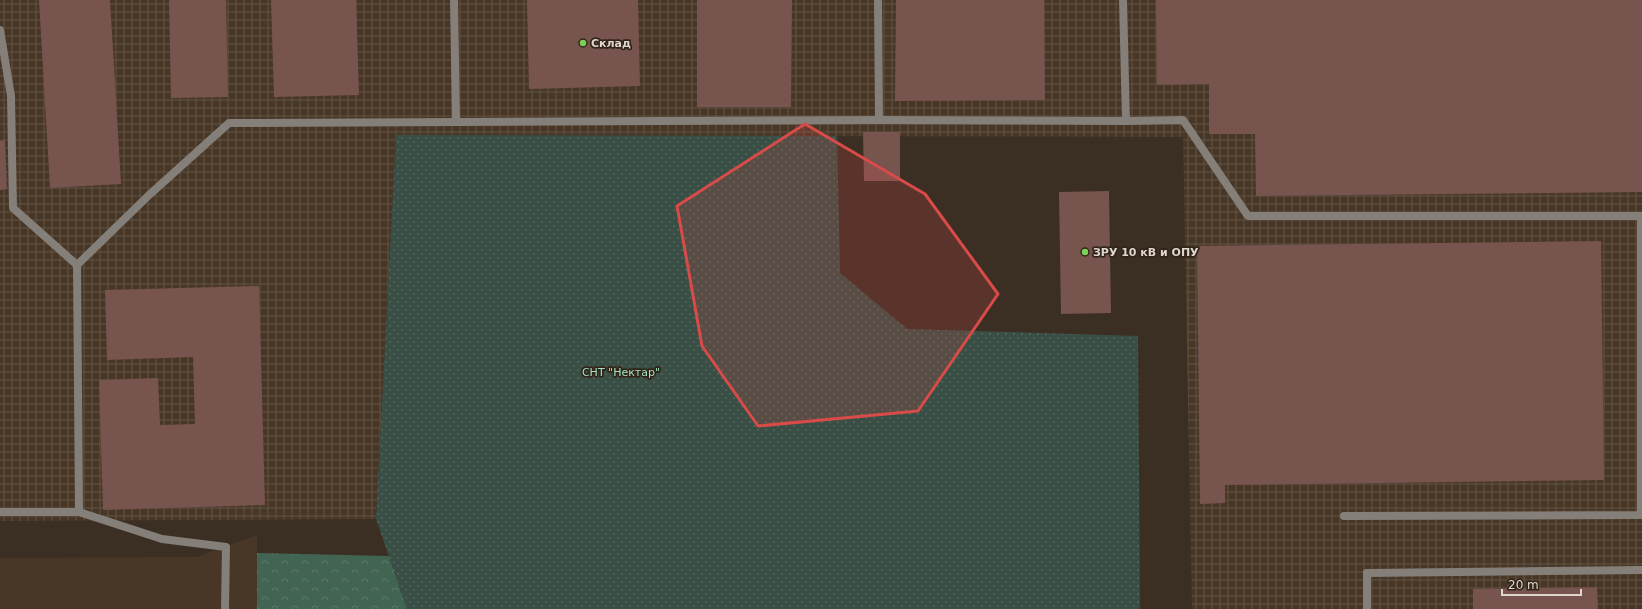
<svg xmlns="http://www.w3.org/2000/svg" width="1642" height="609" font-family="'DejaVu Sans',sans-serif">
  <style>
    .built { fill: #483726 }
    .industrial { fill: url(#industrial-grid) }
    .forest { fill: url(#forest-crowns) }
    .park { fill: url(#park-dots) }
    .building { fill: #78544f }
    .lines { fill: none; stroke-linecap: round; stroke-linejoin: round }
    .lane { stroke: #847f78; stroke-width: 8 }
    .street { stroke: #847f78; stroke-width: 8 }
    .marked { fill: #d84b49; fill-opacity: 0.2; stroke: #d84b49; stroke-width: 3; stroke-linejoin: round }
    .poi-dot { fill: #79d157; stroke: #312519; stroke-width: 1.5 }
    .labels { text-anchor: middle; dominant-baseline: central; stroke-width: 3.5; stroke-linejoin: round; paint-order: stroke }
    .poi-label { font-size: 11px; font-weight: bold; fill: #dfd6cf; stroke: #312519; text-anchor: start }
    .park-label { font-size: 11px; fill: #a0e1c1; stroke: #312519 }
  </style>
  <defs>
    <pattern id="industrial-grid" width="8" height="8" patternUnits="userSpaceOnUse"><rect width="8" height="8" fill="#483726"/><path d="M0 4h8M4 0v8" fill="none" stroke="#625344"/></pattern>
    <pattern id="forest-crowns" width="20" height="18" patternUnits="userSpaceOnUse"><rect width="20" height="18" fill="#416453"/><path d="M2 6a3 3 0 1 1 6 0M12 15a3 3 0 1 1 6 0" fill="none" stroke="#5c796b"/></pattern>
    <pattern id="park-dots" width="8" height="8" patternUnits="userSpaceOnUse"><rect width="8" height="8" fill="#394e44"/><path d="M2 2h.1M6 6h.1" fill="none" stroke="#55675e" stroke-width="1.8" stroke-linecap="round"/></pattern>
  </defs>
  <rect width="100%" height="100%" fill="#3b2f23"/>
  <path class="built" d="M257 535V609H0V558L197 557Z"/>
  <path class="industrial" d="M0 0H1642V609H1192L1183 137 396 135 376 519 0 521Z"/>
  <path class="forest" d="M257 553 389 556 407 609H257Z"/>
  <path class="park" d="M396 135 837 136 840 273 907 329 1138 336 1140 609H407L376 519Z"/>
  <g class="building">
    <path d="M39 0H110L121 184 50 188Z"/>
    <path d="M169 0H226L228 97 171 98Z"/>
    <path d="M271 0H356L359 95 274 97Z"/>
    <path d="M527 0H638L640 86 529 89Z"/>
    <path d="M697 0H792L791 107H697Z"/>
    <path d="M896 0H1044L1045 100 895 101Z"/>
    <path d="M1156 0H1642V192L1256 196 1255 134H1209V84L1157 85Z"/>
    <path d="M863 132H900V181H864Z"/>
    <path d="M5 140 7 189 0 190V141Z"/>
    <path d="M1109 191 1111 313 1061 314 1059 192Z"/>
    <path d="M1601 241 1604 480 1225 485V503L1200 504 1197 246Z"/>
    <path d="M259 286 265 505 103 510 99 380 158 378 160 425 195 424 193 357 107 360 105 290Z"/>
    <path d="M1597 587 1598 609H1473V589Z"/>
  </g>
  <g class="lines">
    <g class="lane">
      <path d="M454 0 456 121"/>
      <path d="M878 0 879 120"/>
      <path d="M0 30 11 96 13 208 77 265"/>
      <path d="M0 512H79L77 265 148 196 229 123 879 120 1126 121"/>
      <path d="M79 512 162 539 226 547 225 609"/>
      <path d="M1344 516 1641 515V216"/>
      <path d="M1367 609V573"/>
    </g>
    <g class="street">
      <path d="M1123 0 1126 121 1183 120 1248 216H1642"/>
      <path d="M1367 573 1642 570"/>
    </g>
  </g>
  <path class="marked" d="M805 124 925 194 998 294 918 411 758 426 702 346 677 206Z"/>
  <g class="poi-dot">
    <circle cx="583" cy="43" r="4"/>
    <circle cx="1085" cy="252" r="4"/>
  </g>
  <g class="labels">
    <g class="poi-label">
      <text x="591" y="43">Склад</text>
      <text x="1093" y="252">ЗРУ 10 кВ и ОПУ</text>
    </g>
    <g class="park-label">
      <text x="621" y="372">СНТ "Нектар"</text>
    </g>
  </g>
  <path d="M1502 589v6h79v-6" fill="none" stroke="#dfd6cf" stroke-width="2"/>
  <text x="1508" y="589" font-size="12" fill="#dfd6cf" stroke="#312519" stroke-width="3" paint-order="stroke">20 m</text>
</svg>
